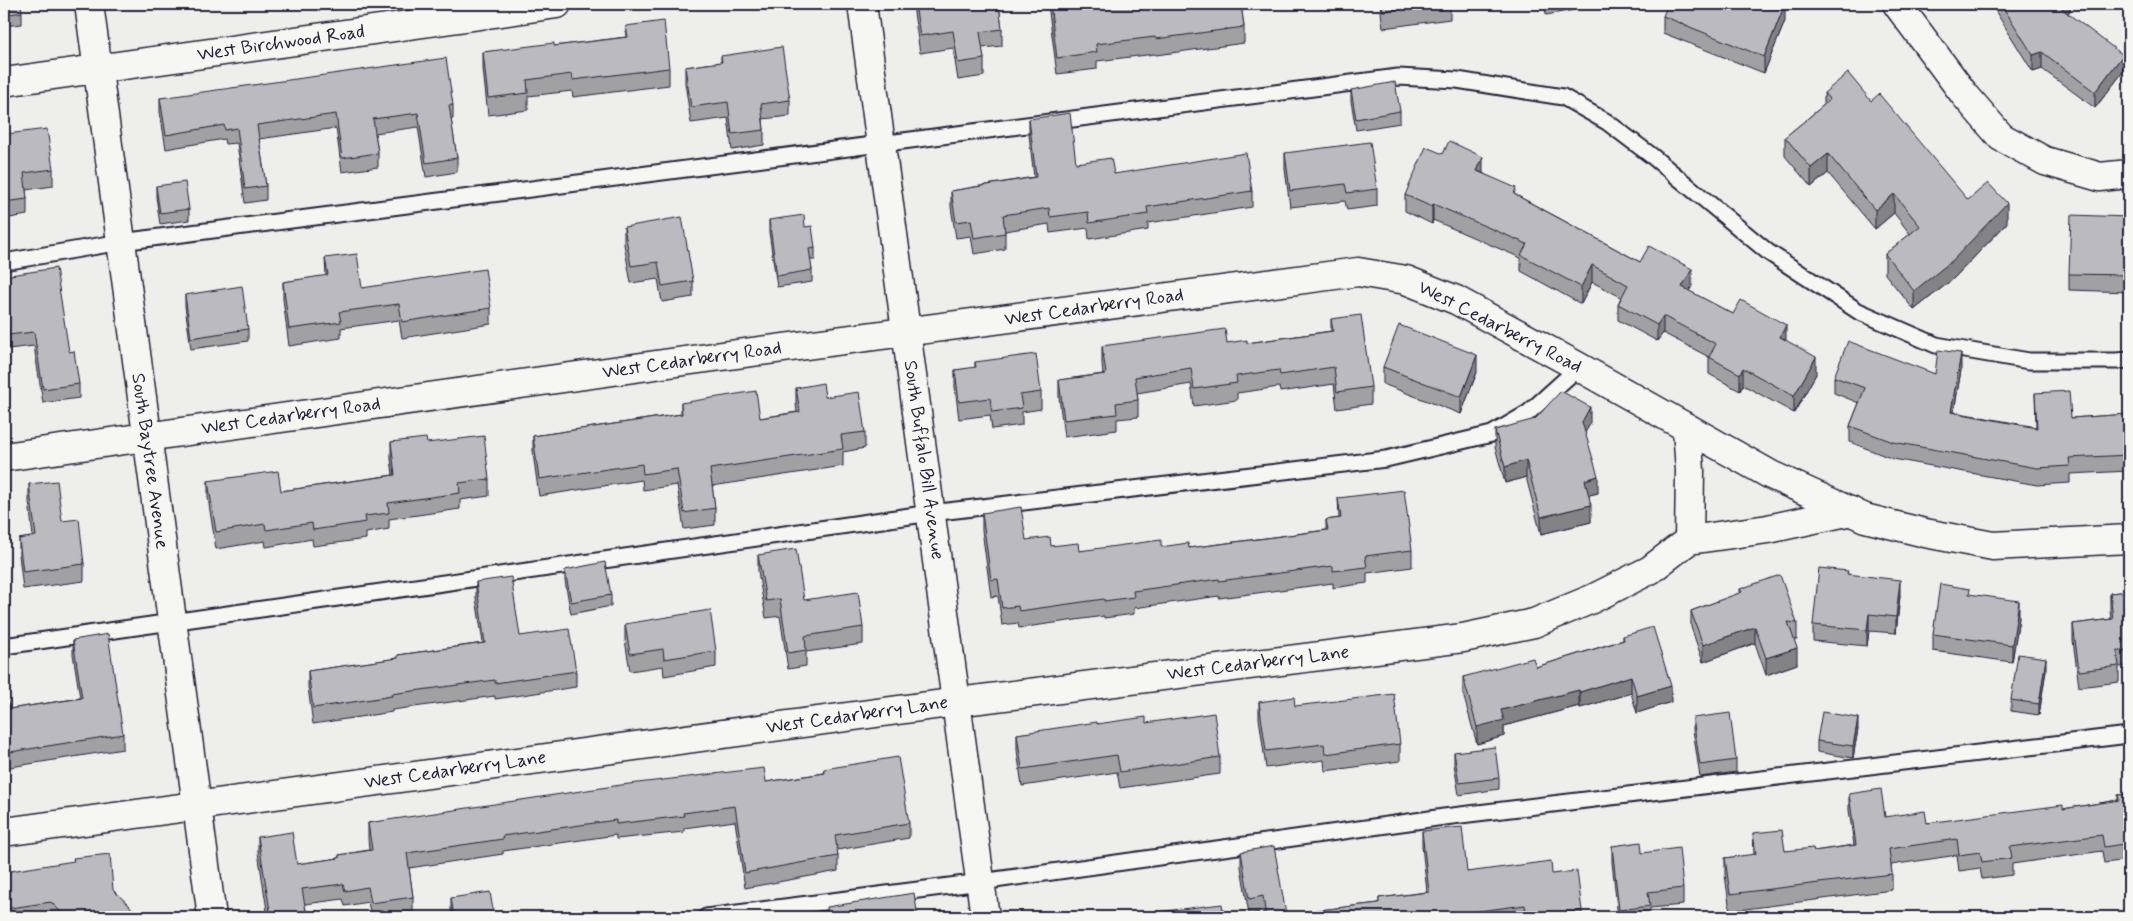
<svg xmlns="http://www.w3.org/2000/svg" width="2133" height="921" font-family="Mynerve,sans-serif">
  <style>
    .lines { fill: none; stroke-linecap: round; stroke-linejoin: round }
    .service-casing { stroke: #22223b; stroke-width: 19 }
    .minor-casing { stroke: #22223b; stroke-width: 31 }
    .secondary-casing { stroke: #22223b; stroke-width: 31 }
    .service { stroke: #f6f6f2; stroke-width: 15 }
    .minor { stroke: #f6f6f2; stroke-width: 28 }
    .secondary { stroke: #f6f6f2; stroke-width: 28 }
    .wall { fill: #a1a1a4; stroke: #22223b }
    .shaded-wall { fill: #838386; stroke: #22223b }
    .building { fill: #bbbbbf; stroke: #22223b }
    .labels { text-anchor: middle; dominant-baseline: central; stroke-width: 4.5; stroke-linejoin: round; paint-order: stroke }
    .street-label { font-size: 19px; fill: #22223b; stroke: #f6f6f2 }
  </style>
  <rect width="100%" height="100%" fill="#eeeeeb"/>
  <filter id="ink" filterUnits="userSpaceOnUse"><feTurbulence type="fractalNoise" baseFrequency=".02" numOctaves="2"/><feDisplacementMap in="SourceGraphic" scale="10" xChannelSelector="R" yChannelSelector="G"/><feConvolveMatrix kernelMatrix="1 2 1 2 8 2 1 2 1" color-interpolation-filters="sRGB"/></filter>
  <g filter="url(#ink)">
    <g class="lines">
      <g class="service-casing">
        <g id="service">
          <path d="M4 262 121 242 1398 77 1457 80 1563 97 1607 122 1652 156 1768 252 1858 311 1936 345 2029 361H2116L2129 360"/>
          <path d="M4 646 931 513 1386 459 1492 434 1528 413 1579 367"/>
          <path d="M706 917 981 882 1444 817 2129 735"/>
        </g>
      </g>
      <g class="minor-casing">
        <g id="minor">
          <path d="M89 4 212 917"/>
          <path d="M1897 4 1964 94 2001 137 2045 161 2100 177 2129 174"/>
          <path d="M4 82 557 4"/>
          <path d="M4 457 677 362 1358 272 1406 280 1456 300 1579 367 1771 475 1865 518 1925 533 1993 546 2129 539"/>
          <path d="M1689 540 1768 529 1851 511"/>
          <path d="M4 832 957 702 1463 638 1534 623 1592 599 1650 570 1689 540 1690 471 1687 428"/>
        </g>
      </g>
      <g class="secondary-casing">
        <path id="secondary" d="M862 4 985 917"/>
      </g>
      <use href="#service" class="service"/>
      <use href="#minor" class="minor"/>
      <use href="#secondary" class="secondary"/>
    </g>
    <g class="wall">
      <path d="M4 4 22 12V24L4 26Z"/>
      <path d="M914 4H999L1002 29V46L982 48 984 59V76L958 80 953 48 920 53 914 13Z"/>
      <path d="M1048 4H1241L1244 27V43L1156 55 1155 54 1097 61V69L1057 74Z"/>
      <path d="M1380 4H1450V19L1383 28Z"/>
      <path d="M1545 4H1574V10L1546 15Z"/>
      <path d="M1991 4H2070V10L2068 14 2123 72 2095 108 2042 69 2033 72Z"/>
      <path d="M1663 16 1785 21 1764 73 1663 33Z"/>
      <path d="M626 26 669 68V85L573 97 572 91 528 96V110L488 115 483 69V52L554 46 626 37Z"/>
      <path d="M721 56 790 100V116L763 119 764 130V145L732 150 728 118 691 123 685 83V67L721 62Z"/>
      <path d="M1351 90 1400 111V123L1356 130 1351 101Z"/>
      <path d="M1824 93 1871 101 1968 200 2007 223 1953 279 1914 310 1885 274V254L1910 234 1894 213 1875 229 1828 173 1811 187 1785 156V137L1824 105Z"/>
      <path d="M160 98 453 105V119H451L457 158V172L426 177 418 127 375 133 378 153V167L342 172 336 128 259 139 266 186V200L245 203 237 143 225 144 224 139 166 149 160 112Z"/>
      <path d="M4 115 7 134 53 169V186L26 190 27 199V215L4 219Z"/>
      <path d="M1029 119 1076 163 1114 174 1252 191V207L1148 223V230L1089 239 1088 228 1050 233 1049 224 1005 231V249L974 254 971 236 956 238 951 207V191L1034 177 1029 135Z"/>
      <path d="M1285 153 1377 189V206L1347 210 1345 201 1290 207 1285 169Z"/>
      <path d="M1483 173 1516 195 1640 262 1692 286 1689 291 1733 314 1786 341 1816 374 1794 413 1743 385 1740 391 1709 374V357L1663 333 1657 341 1618 320V304L1621 297 1592 282 1581 304 1521 271V258L1433 220 1432 224 1405 211V195Z"/>
      <path d="M156 186 189 209V220L160 224 156 197Z"/>
      <path d="M2129 217V292L2069 290V274Z"/>
      <path d="M769 220 805 227 815 248V260H810L812 270V282L777 287 769 232Z"/>
      <path d="M624 227 693 281V297L662 302 658 279 631 283 624 244Z"/>
      <path d="M325 258 362 288 491 308V324L402 338 399 320 341 328V338L289 346 283 299V282L326 276Z"/>
      <path d="M4 276 79 384V398L43 403 34 346 8 349 4 318Z"/>
      <path d="M185 295 248 329V341L191 349 185 306Z"/>
      <path d="M1331 319 1371 387V404L1337 409 1334 384 1280 392 1279 387 1237 393V400L1194 406 1191 384 1137 393 1138 400V417L1117 419V430L1064 437 1059 397V380L1103 374 1102 363V346L1247 343 1331 331Z"/>
      <path d="M975 362 1041 392V409L1022 412V425L992 429 990 415 959 419 955 387V370L975 368Z"/>
      <path d="M1383 367 1477 372 1461 414 1383 384Z"/>
      <path d="M1961 370 1954 412 2036 427 2035 393 2071 418 2129 414V471L2070 474V483L2037 485 1893 459 1850 442V426L1859 403 1834 393V377L1935 374Z"/>
      <path d="M796 388 825 397 865 432V448L843 452V466L712 486 715 508V525L684 529 677 485 643 490 642 480 539 496 533 453V436L681 414V403L760 418 797 412 796 404Z"/>
      <path d="M1590 424 1585 432 1598 493 1589 495 1591 522 1541 534 1526 477 1505 483 1495 447V430Z"/>
      <path d="M391 442 427 443 489 479V496L460 500V509L389 519V529L366 533V539L313 546 312 539 266 547 265 541 216 549 208 498V481L281 491 393 475 391 459Z"/>
      <path d="M29 484 62 521 84 564V581L23 589 19 555V539L33 537 29 501Z"/>
      <path d="M1338 498 1412 550V567L1367 573V583L1333 588V583L1219 598V596L1134 608V614L1104 618V616L1019 628 1018 623 1002 625 998 596 991 597 982 530V513L1026 540 1051 546 1079 551 1161 547 1189 548 1326 530V520L1339 518Z"/>
      <path d="M758 555 804 600 863 627V644L806 652V666L788 669 780 616 766 618 758 571Z"/>
      <path d="M565 570 611 595V606L571 614 565 581Z"/>
      <path d="M1848 574 1900 596 1896 633 1869 631 1867 646 1813 641V625Z"/>
      <path d="M476 582 520 636 576 671V687L495 699V696L392 710V712L313 724 308 687V671L398 658V655L483 643 476 598Z"/>
      <path d="M1740 589 1797 623V640H1794L1797 664 1766 675 1755 643 1703 662 1691 627V611L1740 593Z"/>
      <path d="M2129 591V666L2119 667V682L2079 687 2073 640V624L2111 619 2110 609V593Z"/>
      <path d="M1970 594 2019 618 2012 662 1933 651V634Z"/>
      <path d="M625 624 716 651V667L664 676 663 666 630 671 625 640Z"/>
      <path d="M1623 636 1671 702 1637 713 1631 693 1580 708 1579 706 1504 726V736L1477 744 1463 694V677L1536 667 1623 640Z"/>
      <path d="M73 640 123 734V749L4 768V677L9 709 80 698 73 654Z"/>
      <path d="M2046 670 2039 715 2011 711V700Z"/>
      <path d="M1259 702 1295 706 1400 744V761L1325 771 1324 760 1266 768 1259 718Z"/>
      <path d="M1693 718 1736 760V772L1700 777 1693 730Z"/>
      <path d="M1146 723 1220 757V774L1120 788 1117 772 1022 786 1017 750V734L1097 724Z"/>
      <path d="M1858 729 1853 758 1817 752V741Z"/>
      <path d="M1454 752 1499 778V789L1459 795 1454 764Z"/>
      <path d="M824 769 909 823V838L837 850 838 856V871L745 888 735 821 684 828V832L616 839V835L503 851V854L409 868 413 897V912L379 917H371L368 902 345 906 343 899 305 904 307 917H268L258 852V837L297 864 339 858V855L369 850 368 838V823L766 782 824 773Z"/>
      <path d="M1849 794 1885 817 1927 823 2063 809 2118 800V795L2129 794V860L2104 863 2102 851 2012 864V875L1982 879 1980 868 1959 871 1957 855 1891 865 1892 874V890L1730 911 1725 875V858L1754 855 1753 833 1785 851H1814L1854 845 1849 810Z"/>
      <path d="M1422 831 1467 872 1552 874 1582 911V917H1264L1263 912 1249 914 1241 867V852L1286 914 1379 903V898L1427 892 1422 846Z"/>
      <path d="M1612 846 1642 853 1683 888V905L1650 908V917H1618L1612 862Z"/>
      <path d="M4 872 113 890 138 917H4Z"/>
      <path d="M451 898 494 917H452L451 909Z"/>
    </g>
    <g class="shaded-wall">
      <path d="M1785 4V21L1764 73V57Z"/>
      <path d="M2065 4H2070V10L2062 25V9Z"/>
      <path d="M2042 52V69L2033 72V55Z"/>
      <path d="M2123 55V72L2095 108V92Z"/>
      <path d="M1828 154V173L1811 187V168Z"/>
      <path d="M1483 157V173L1477 171Z"/>
      <path d="M1894 194V213L1875 229V210Z"/>
      <path d="M2007 203V223L1953 279 1914 310V291Z"/>
      <path d="M1433 204V220L1432 224V207Z"/>
      <path d="M1592 265V282L1581 304V287Z"/>
      <path d="M1692 269V286L1682 304V287Z"/>
      <path d="M1663 316V333L1657 341V325Z"/>
      <path d="M1786 325V342L1780 337Z"/>
      <path d="M1961 353V370L1951 428V412Z"/>
      <path d="M1477 355V372L1461 414V397Z"/>
      <path d="M1816 357V374L1794 413V396Z"/>
      <path d="M1743 368V385L1740 391V374Z"/>
      <path d="M1590 407V424L1582 438V422Z"/>
      <path d="M1526 460V477L1505 483V467Z"/>
      <path d="M1598 476V493L1585 496V480Z"/>
      <path d="M1591 505V522L1541 534V517Z"/>
      <path d="M1900 580V596L1896 633V617Z"/>
      <path d="M2019 601V618L2012 662V645Z"/>
      <path d="M1869 614V631L1867 646V630Z"/>
      <path d="M1755 627V643L1703 662V645Z"/>
      <path d="M1797 648V664L1766 675V658Z"/>
      <path d="M2046 658V670L2039 715V704Z"/>
      <path d="M1631 676V693L1580 708V692Z"/>
      <path d="M1671 686V702L1637 713V696Z"/>
      <path d="M1579 690V706L1504 726V736L1477 744V727L1501 710Z"/>
      <path d="M1858 718V729L1853 758V746Z"/>
    </g>
    <g class="building">
      <path d="M4 4H21L22 12 4 15Z"/>
      <path d="M915 4H999L1002 29 980 32 984 59 958 63 953 31 920 36Z"/>
      <path d="M1050 4H1241L1244 27 1156 39 1155 37 1096 44 1097 52 1057 58Z"/>
      <path d="M1382 4H1438L1383 11Z"/>
      <path d="M1668 4H1785L1764 57 1663 16Z"/>
      <path d="M2001 4H2065L2062 9 2123 55 2095 92 2042 52 2033 55Z"/>
      <path d="M664 21 669 68 573 80 572 74 527 80 528 93 488 98 483 52 554 43V46L628 37 626 26Z"/>
      <path d="M782 47 790 100 761 104 764 130 732 134 728 102 691 107 685 67 722 62 721 56Z"/>
      <path d="M446 58 453 105H449L457 158 426 163 418 113 373 119 378 153 342 158 336 114 257 125 266 186 245 189 237 128 225 130 224 125 166 135 160 98Z"/>
      <path d="M1848 73 1871 101 1879 94 1968 200 1988 183 2007 203 1953 260 1914 291 1885 254 1920 226 1894 194 1875 210 1828 154 1811 168 1785 137 1830 100 1824 93Z"/>
      <path d="M1395 82 1400 111 1356 119 1351 90Z"/>
      <path d="M1070 113 1076 163 1111 158 1114 174 1246 153 1252 191 1147 207 1148 214 1089 223 1088 212 1050 217 1049 208 1003 215 1005 233 974 238 971 220 956 222 951 191 1036 177 1029 119Z"/>
      <path d="M4 115 7 134 47 129 53 169 24 173 27 199 4 202Z"/>
      <path d="M1449 141 1483 157 1477 171 1516 188 1514 194 1640 262 1649 246 1692 269 1682 287 1733 314 1741 300 1786 325 1780 337 1816 357 1794 396 1743 368 1740 374 1709 357 1716 344 1663 316 1657 325 1618 304 1628 285 1592 265 1581 287 1521 255 1527 244 1433 204 1432 207 1405 195 1426 147 1443 154Z"/>
      <path d="M1370 142 1377 189 1347 193 1345 184 1290 191 1285 153Z"/>
      <path d="M185 182 189 209 160 213 156 186Z"/>
      <path d="M804 215 805 227 812 226 815 248 809 249 812 270 777 276 769 220Z"/>
      <path d="M2071 215 2129 217V275L2069 274Z"/>
      <path d="M682 217 693 281 662 286 658 262 631 266 624 227Z"/>
      <path d="M357 254 362 288 485 269 491 308 402 322 399 304 339 312 341 322 289 329 283 282 328 275 325 258Z"/>
      <path d="M56 268 69 352 74 351 79 384 43 389 34 332 8 335 4 304V276Z"/>
      <path d="M242 286 248 329 191 338 185 295Z"/>
      <path d="M1361 315 1371 387 1337 392 1334 367 1280 375 1279 370 1236 376 1237 383 1194 389 1191 368 1135 377 1138 400 1116 403 1117 414 1064 420 1059 380 1106 374 1102 346 1225 329 1227 343 1247 340V343L1333 331 1331 319Z"/>
      <path d="M1399 325 1477 355 1461 397 1383 367Z"/>
      <path d="M1848 341 1935 374 1938 350 1961 353 1951 412 2037 428 2035 393 2069 391 2071 418 2129 414V455L2069 458 2070 466 2037 468 1893 442 1850 426 1865 388 1834 377Z"/>
      <path d="M1036 354 1041 392 1020 395 1022 408 992 412 990 398 959 402 955 370 976 367 975 362Z"/>
      <path d="M823 383 825 397 859 392 865 432 841 435 843 449 710 469 715 508 684 513 677 469 643 474 642 464 539 479 533 436 682 414 681 403 756 391 760 418 800 412 796 388Z"/>
      <path d="M1561 391 1590 407 1582 422 1598 476 1585 480 1591 505 1541 517 1526 460 1505 467 1495 430 1535 419Z"/>
      <path d="M484 436 489 479 459 483 460 493 388 503 389 513 365 516 366 522 313 530 312 523 266 530 265 524 216 532 208 481 278 471 281 491 395 475 391 442 426 438 427 443Z"/>
      <path d="M57 481 62 521 79 519 84 564 23 572 19 539 36 536 29 484Z"/>
      <path d="M1404 490 1412 550 1365 556 1367 567 1333 571V566L1219 581V579L1133 591 1134 597 1104 601V599L1019 611 1018 606 1002 608 998 579 991 580 982 513 1021 507 1026 540 1050 537 1051 546 1078 543 1079 551 1161 540V547L1188 543 1189 548 1328 530 1326 520 1341 518 1338 498Z"/>
      <path d="M796 549 804 600 858 592 863 627 805 636 806 650 788 653 780 599 766 601 758 555Z"/>
      <path d="M605 562 611 595 571 602 565 570Z"/>
      <path d="M1819 568 1848 571 1847 574 1900 580 1896 617 1869 614 1867 630 1813 625Z"/>
      <path d="M1780 575 1797 623 1788 622 1797 648 1766 658 1755 627 1703 645 1691 611 1742 592 1740 589Z"/>
      <path d="M511 577 520 636 569 629 576 671 495 683V680L391 694 392 696 313 708 308 671 398 658V655L485 643 476 582Z"/>
      <path d="M1940 584 1970 589 1969 594 2019 601 2012 645 1933 634Z"/>
      <path d="M2129 591V650L2117 651 2119 666 2079 671 2073 624 2113 619 2110 593Z"/>
      <path d="M710 610 716 651 664 659 663 649 630 654 625 624Z"/>
      <path d="M1653 627 1671 686 1637 696 1631 676 1580 692 1579 690 1501 710 1504 720 1477 727 1463 677 1533 658 1536 667 1624 640 1623 636Z"/>
      <path d="M108 634 123 734 4 753V677L9 709 82 698 73 640Z"/>
      <path d="M2018 654 2046 658 2039 704 2011 700Z"/>
      <path d="M1394 694 1400 744 1325 754 1324 744 1266 751 1259 702 1294 697 1295 706Z"/>
      <path d="M1822 712 1858 718 1853 746 1817 741Z"/>
      <path d="M1214 713 1220 757 1120 772 1117 755 1022 769 1017 734 1097 722V724L1146 717V723Z"/>
      <path d="M1730 713 1736 760 1700 765 1693 718Z"/>
      <path d="M1495 747 1499 778 1459 783 1454 752Z"/>
      <path d="M898 757 909 823 835 835 838 856 745 873 735 806 683 813 684 816 616 824V820L502 836 503 839 407 853 413 897 371 903 368 887 345 891 343 884 302 889 307 917H271L258 837 292 832 297 864 339 858V855L372 850 368 823 621 785 764 768 766 782 825 773 824 769Z"/>
      <path d="M1881 789 1885 817 1925 811 1927 823 2063 805V809L2119 800 2118 795 2129 794V843L2104 847 2102 835 2010 847 2012 858 1982 862 1980 852 1959 855 1957 839 1889 849 1892 874 1730 894 1725 858 1756 854 1753 833 1782 830 1785 851 1813 848 1814 851 1856 845 1849 794Z"/>
      <path d="M1462 827 1467 872 1551 861 1552 874 1577 871 1582 911 1557 914 1558 917H1527L1525 905 1456 914 1457 917H1266L1263 896 1249 899 1241 852 1274 846 1286 914 1379 903V898L1429 892 1422 831Z"/>
      <path d="M1641 842 1642 853 1679 848 1683 888 1648 892 1650 906 1619 910 1612 846Z"/>
      <path d="M110 854 113 890 129 905 138 917H66L51 902 4 909V872L74 861 73 858Z"/>
      <path d="M490 892 494 917H454L451 898Z"/>
      <path d="M914 893 918 917H828L827 907Z"/>
      <path d="M1222 904 1224 917H1150L1149 913Z"/>
    </g>
  </g>
  <g class="labels">
    <g class="street-label">
      <text transform="translate(281 43) rotate(-8)">West Birchwood Road</text>
      <text transform="translate(1094 307) rotate(-8)">West Cedarberry Road</text>
      <text transform="translate(1500 327) rotate(27)">West Cedarberry Road</text>
      <text transform="translate(692 360) rotate(-8)">West Cedarberry Road</text>
      <text transform="translate(291 416) rotate(-8)">West Cedarberry Road</text>
      <text transform="translate(924 460) rotate(82)">South Buffalo Bill Avenue</text>
      <text transform="translate(150 461) rotate(82)">South Baytree Avenue</text>
      <text transform="translate(1258 663) rotate(-7)">West Cedarberry Lane</text>
      <text transform="translate(857 715) rotate(-8)">West Cedarberry Lane</text>
      <text transform="translate(455 770) rotate(-8)">West Cedarberry Lane</text>
    </g>
  </g>
  <rect width="2133" height="921" fill="none" stroke="#f6f6f2" stroke-width="20"/>
  <rect x="10" y="10" width="2113" height="901" fill="none" stroke="#22223b" stroke-width="2" filter="url(#ink)"/>
</svg>
